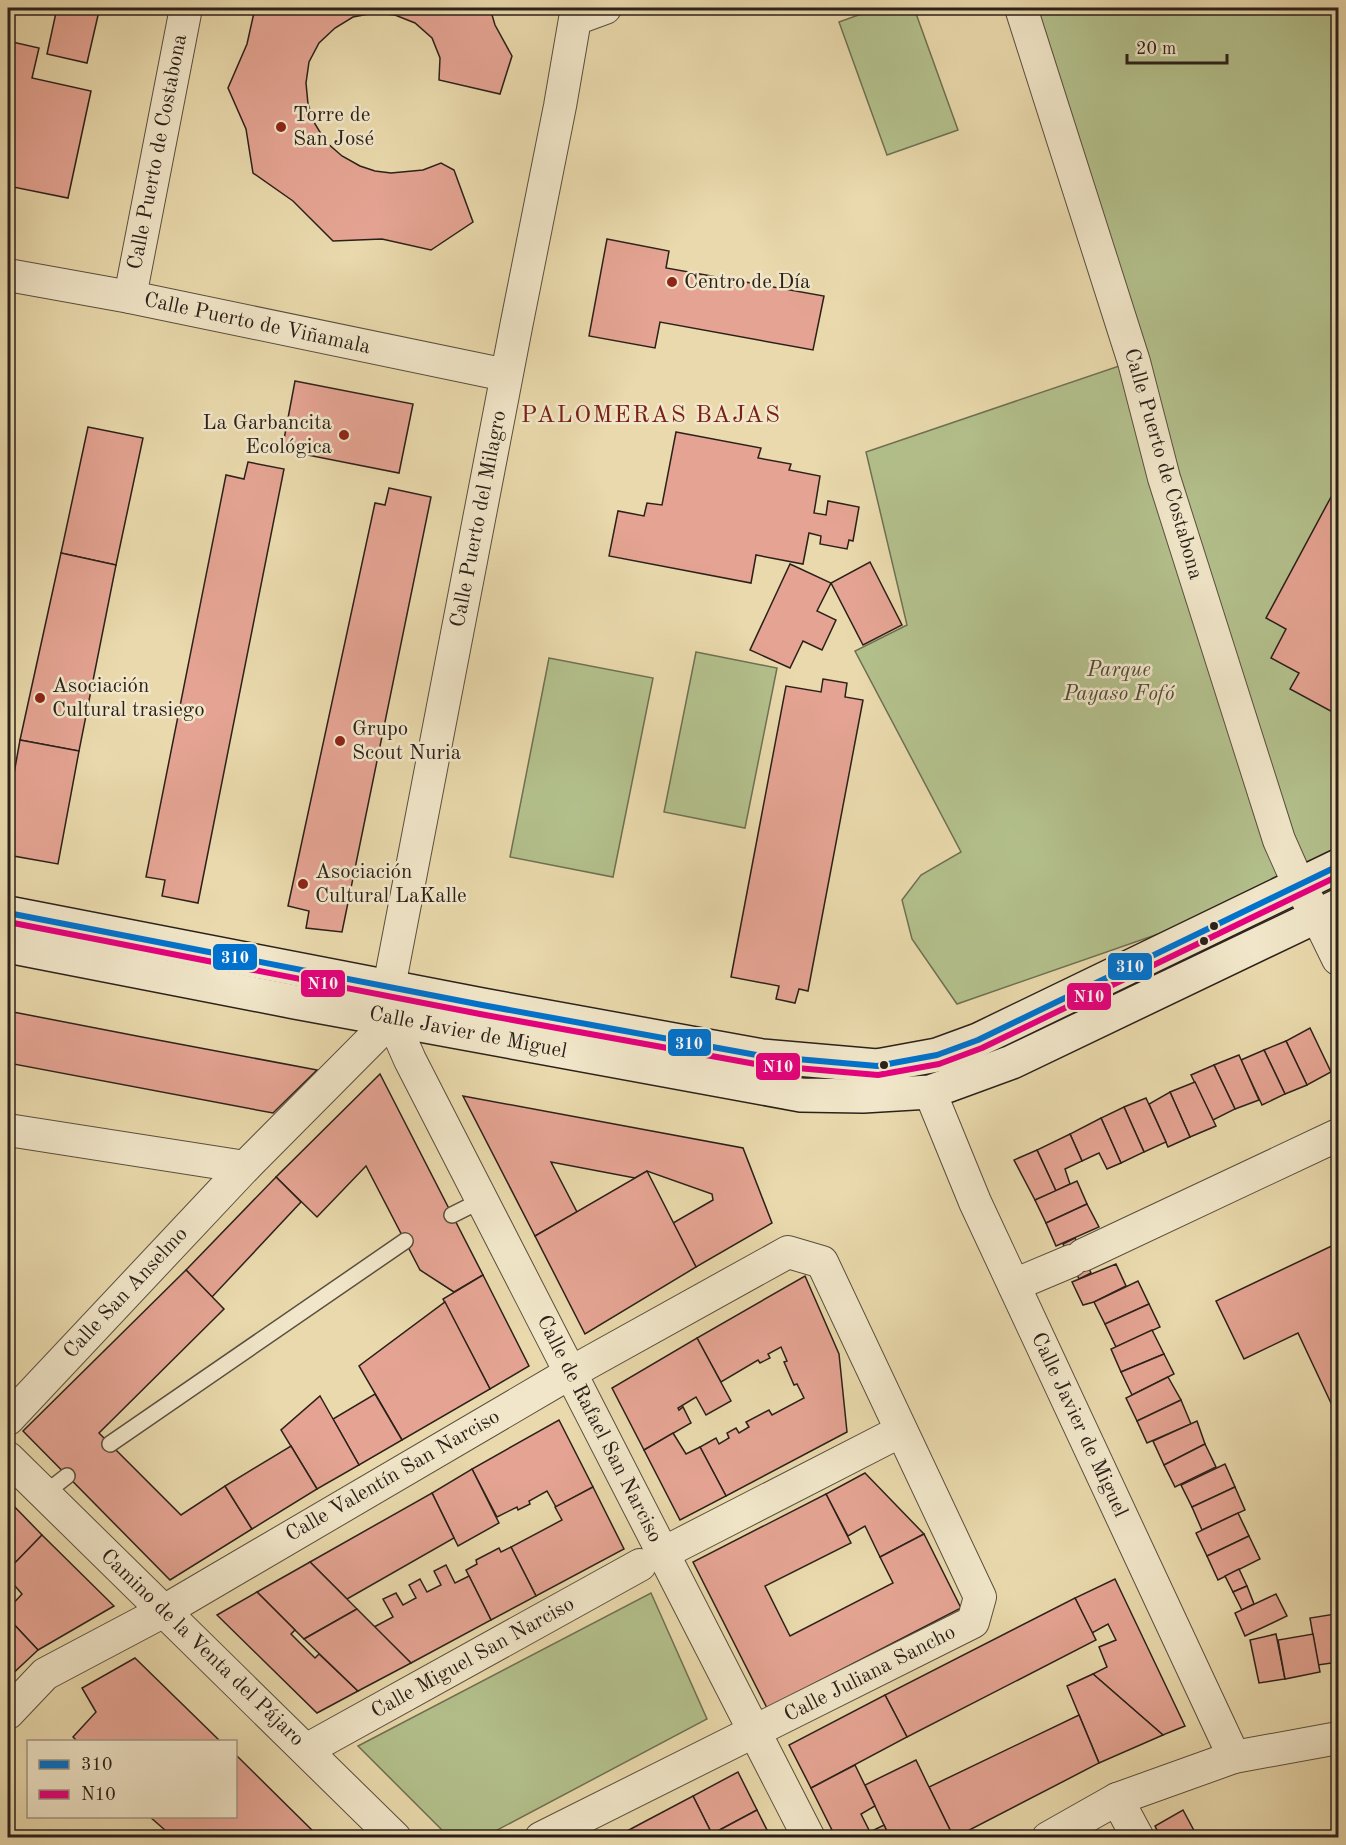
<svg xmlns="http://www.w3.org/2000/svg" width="1346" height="1845" font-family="'Old Standard TT',serif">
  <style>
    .green { fill: #b3c08c; stroke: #6f7053; stroke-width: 1.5 }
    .building { fill: #e5a493; stroke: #2b211a; stroke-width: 1.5 }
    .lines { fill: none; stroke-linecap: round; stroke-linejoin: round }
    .lane-casing { stroke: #5a4f3e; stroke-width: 18 }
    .street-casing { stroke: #5a4f3e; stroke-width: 34 }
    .secondary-casing { stroke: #2b211a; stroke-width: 36 }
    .lane { stroke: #f1e6c9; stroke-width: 15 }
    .street { stroke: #f1e6c9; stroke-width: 32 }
    .secondary { stroke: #f1e6c9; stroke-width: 33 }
    .bus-1-casing { stroke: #f1e6c9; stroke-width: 10 }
    .bus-2-casing { stroke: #f1e6c9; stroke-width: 10 }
    .bus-1 { stroke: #0072ce; stroke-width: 6 }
    .bus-2 { stroke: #e5007d; stroke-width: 6 }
    .poi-dot { fill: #8f2418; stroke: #f1e6c9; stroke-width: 2 }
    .bus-dot { fill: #2b211a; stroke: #f1e6c9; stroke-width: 2 }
    .labels { text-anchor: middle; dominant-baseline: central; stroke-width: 5; stroke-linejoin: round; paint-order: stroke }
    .poi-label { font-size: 21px; fill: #2b211a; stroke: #f1e6c9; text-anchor: start }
    .street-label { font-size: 21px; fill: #2b211a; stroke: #f1e6c9 }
    .park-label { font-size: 21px; font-style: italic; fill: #4d4936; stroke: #f1e6c9 }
    .quarter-label { font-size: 24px; letter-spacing: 1.5px; fill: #7a1f14; stroke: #f1e6c9 }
    .line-badge { stroke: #f1e6c9; stroke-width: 2 }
    .badge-label { font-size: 16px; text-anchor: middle; font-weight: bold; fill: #fff }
  </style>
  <rect width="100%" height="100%" fill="#e9d9ac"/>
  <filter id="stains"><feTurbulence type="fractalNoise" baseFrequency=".00333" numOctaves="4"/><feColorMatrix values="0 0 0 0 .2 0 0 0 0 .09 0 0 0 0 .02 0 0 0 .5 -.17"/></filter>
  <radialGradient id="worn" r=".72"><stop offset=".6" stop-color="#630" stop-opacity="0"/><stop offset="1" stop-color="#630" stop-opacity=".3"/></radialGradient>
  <g class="green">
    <path d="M878 8H914L958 130 887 155 839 22Z"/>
    <path d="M1021 8H1338V866L1299 885 957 1004 912 939 902 900 921 875 961 852 855 651 907 625 866 452 1134 361Z"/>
    <path d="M696 652 777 668 745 828 664 812Z"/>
    <path d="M549 658 653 678 613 877 510 857Z"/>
    <path d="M651 1593 707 1719 484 1837H449L358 1746Z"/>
  </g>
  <g class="building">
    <path d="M57 8H83L99 11 87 63 47 54Z"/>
    <path d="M255 8H490L495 25 512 56 500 94 439 80 440 58 432 38 415 23 395 15 374 13 353 17 335 28 319 43 309 62 306 83 308 104 315 124 326 142 342 156 360 166 375 171 391 173 423 170 441 163 454 170 473 222 431 250 382 239 333 241 293 201 253 173 246 129 228 88 247 44Z"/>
    <path d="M8 41 39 48 32 78 91 91 68 198 8 186Z"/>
    <path d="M607 239 669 251 666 268 824 296 813 350 660 322 655 348 589 336Z"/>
    <path d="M295 381 413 404 399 473 282 450Z"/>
    <path d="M88 427 143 438 116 565 61 553Z"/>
    <path d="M676 432 761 448 758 458 791 464 789 470 820 476 814 513 826 515 828 501 859 507 853 541 849 540 847 549 820 544 821 536 809 533 803 564 756 555 751 583 609 556 618 511 644 516 647 503 662 505Z"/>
    <path d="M248 462 284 469 198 903 162 896 165 880 146 877 226 475 244 479Z"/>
    <path d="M1338 484V715L1290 689 1299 673 1271 658 1286 629 1266 618Z"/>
    <path d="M389 488 431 497 342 932 306 928 309 911 288 906 375 503 385 505Z"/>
    <path d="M61 553 116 565 79 751 20 740Z"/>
    <path d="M870 562 902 625 863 645 831 583Z"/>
    <path d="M790 564 831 583 817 611 836 620 822 650 803 641 790 668 750 650Z"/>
    <path d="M823 679 847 683 845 697 863 700 808 991 799 989 795 1003 776 999 779 986 731 977 786 686 821 692Z"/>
    <path d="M20 740 79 751 58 864 8 855V807Z"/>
    <path d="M8 1011 142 1037 317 1070 273 1113 8 1063Z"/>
    <path d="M1310 1028 1331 1072 1307 1085 1286 1041Z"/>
    <path d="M1286 1041 1307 1085 1285 1094 1264 1050Z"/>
    <path d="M1264 1050 1285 1094 1262 1105 1241 1060Z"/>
    <path d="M1239 1055 1259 1100 1235 1109 1214 1065Z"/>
    <path d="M1214 1065 1235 1109 1213 1120 1191 1075Z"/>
    <path d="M380 1074 483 1275 454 1292 420 1270 366 1166 317 1217 276 1177Z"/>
    <path d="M1195 1082 1216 1126 1190 1137 1170 1092Z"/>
    <path d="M1170 1092 1190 1137 1168 1147 1149 1104Z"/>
    <path d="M463 1096 743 1148 772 1223 696 1267 673 1223 713 1200 712 1194 647 1171 635 1178 551 1162 577 1212 535 1236Z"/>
    <path d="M1146 1098 1166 1142 1144 1152 1124 1107Z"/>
    <path d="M1124 1107 1144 1152 1121 1163 1101 1118Z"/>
    <path d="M1101 1118 1121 1163 1107 1169 1099 1153 1082 1161 1070 1134Z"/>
    <path d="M1070 1134 1082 1161 1065 1169 1070 1184 1056 1191 1037 1150Z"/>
    <path d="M1037 1150 1056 1191 1035 1200 1014 1160Z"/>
    <path d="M647 1171 696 1267 585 1334 535 1236Z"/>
    <path d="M276 1177 301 1202 212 1297 186 1270Z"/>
    <path d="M1077 1181 1087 1204 1046 1223 1035 1200Z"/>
    <path d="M1087 1204 1099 1227 1056 1246 1046 1223Z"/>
    <path d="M1075 1238 1083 1255 1071 1261 1063 1244Z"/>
    <path d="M1338 1243V1418L1298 1333 1244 1359 1216 1301Z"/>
    <path d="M1083 1255 1091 1273 1079 1279 1071 1261Z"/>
    <path d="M1116 1264 1126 1286 1094 1302 1083 1305 1072 1282Z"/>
    <path d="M186 1270 224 1309 99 1433 181 1515 225 1486 252 1529 170 1580 23 1431Z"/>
    <path d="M483 1275 529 1366 490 1389 443 1299Z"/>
    <path d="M805 1276 839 1354 847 1432 726 1496 700 1447 716 1438 719 1444 729 1438 727 1433 736 1428 739 1433 749 1427 746 1422 769 1410 772 1415 804 1398 797 1384 794 1385 784 1362 787 1361 781 1347 768 1354 770 1358 760 1363 758 1360 721 1382 697 1338Z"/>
    <path d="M1138 1281 1149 1304 1105 1324 1094 1302Z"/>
    <path d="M445 1302 490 1389 402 1440 359 1366Z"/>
    <path d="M1149 1304 1160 1327 1116 1347 1105 1324Z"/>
    <path d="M1152 1330 1164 1354 1121 1372 1111 1349Z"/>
    <path d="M697 1338 731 1401 706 1415 696 1397 678 1408 679 1410 683 1407 691 1423 644 1450 612 1388Z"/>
    <path d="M1164 1354 1174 1374 1132 1395 1121 1372Z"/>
    <path d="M1168 1377 1181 1400 1137 1421 1126 1398Z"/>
    <path d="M375 1394 402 1440 359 1465 333 1419Z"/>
    <path d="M320 1396 359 1465 317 1489 281 1430Z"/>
    <path d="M1181 1400 1191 1424 1147 1443 1137 1421Z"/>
    <path d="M559 1420 593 1487 556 1507 547 1491 529 1501 530 1504 518 1510 517 1507 497 1517 472 1469Z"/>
    <path d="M1197 1421 1205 1444 1164 1465 1153 1441Z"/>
    <path d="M673 1433 686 1454 700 1447 726 1496 680 1520 644 1450Z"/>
    <path d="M1205 1444 1216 1467 1175 1487 1164 1465Z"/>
    <path d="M291 1446 317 1489 252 1529 225 1486Z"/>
    <path d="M1225 1464 1235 1487 1192 1507 1181 1485Z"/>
    <path d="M472 1469 499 1523 458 1546 432 1493Z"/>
    <path d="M865 1473 924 1534 880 1557 865 1526 848 1536 826 1494Z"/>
    <path d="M593 1487 624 1549 536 1596 511 1547 562 1520 555 1507Z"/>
    <path d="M1235 1487 1245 1510 1202 1530 1192 1507Z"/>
    <path d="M432 1493 454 1538 347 1599 310 1562Z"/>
    <path d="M826 1494 851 1543 765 1586 790 1636 893 1583 880 1557 924 1534 961 1608 767 1708 693 1562Z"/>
    <path d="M8 1500 42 1535 9 1569 8 1568Z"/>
    <path d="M1238 1513 1249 1536 1207 1556 1196 1533Z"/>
    <path d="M42 1535 114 1606 38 1650 8 1618V1609L22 1594 8 1578V1570Z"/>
    <path d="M1249 1536 1260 1559 1218 1580 1207 1556Z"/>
    <path d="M511 1547 536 1596 491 1620 466 1570 477 1564 476 1560 499 1548 501 1552Z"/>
    <path d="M310 1562 357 1609 304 1639 257 1592Z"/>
    <path d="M446 1565 455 1583 469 1576 491 1620 411 1663 374 1627 393 1617 383 1599 396 1593 403 1605 416 1598 409 1585 420 1579 427 1592 441 1585 434 1571Z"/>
    <path d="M1239 1569 1247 1586 1233 1592 1225 1576Z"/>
    <path d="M1115 1579 1185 1726 1163 1735 1093 1674 1107 1667 1099 1647 1116 1640 1108 1624 1092 1633 1075 1598Z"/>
    <path d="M1247 1586 1254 1604 1242 1610 1233 1592Z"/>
    <path d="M257 1592 295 1630 291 1634 315 1658 319 1654 358 1691 317 1713 217 1615Z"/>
    <path d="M1276 1594 1287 1616 1245 1636 1235 1613Z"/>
    <path d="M1075 1598 1096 1640 907 1737 885 1695Z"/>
    <path d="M357 1609 411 1663 358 1691 304 1639Z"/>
    <path d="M1335 1614 1338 1635V1662L1318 1665 1310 1618Z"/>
    <path d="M8 1618 38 1650 8 1678Z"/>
    <path d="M1276 1634 1285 1679 1259 1683 1250 1640Z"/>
    <path d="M1313 1634 1320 1672 1285 1679 1278 1640Z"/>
    <path d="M135 1658 221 1742H78L73 1737 96 1712 82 1688Z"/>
    <path d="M1093 1674 1163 1735 1099 1763 1067 1686Z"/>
    <path d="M885 1695 907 1737 811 1788 789 1745Z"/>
    <path d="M1079 1715 1099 1763 954 1838 929 1787Z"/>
    <path d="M236 1755 320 1838H174L149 1816H236Z"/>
    <path d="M916 1760 929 1787 954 1838H890L884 1825 865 1785Z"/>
    <path d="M855 1765 875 1806 861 1814 870 1832 884 1825 890 1838H836L811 1788Z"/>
    <path d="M738 1772 757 1810 712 1834 693 1796Z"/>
    <path d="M693 1796 714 1838H614L642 1823Z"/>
    <path d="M757 1810 771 1838H714L712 1834Z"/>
    <path d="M1183 1810 1198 1838H1161L1155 1826Z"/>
  </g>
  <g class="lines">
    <g class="lane-casing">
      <g id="lane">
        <path d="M452 1215 482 1200"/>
        <path d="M110 1444 405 1241"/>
        <path d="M44 1494 67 1476"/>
      </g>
    </g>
    <g class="street-casing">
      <g id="street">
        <path d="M605 8 575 19 560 106 516 327 389 987 392 1019 410 1060 809 1838"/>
        <path d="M1021 8 1134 362 1164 478 1279 840 1299 885 1317 916 1338 959"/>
        <path d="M8 275 130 297 506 375"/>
        <path d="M130 297 186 8"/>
        <path d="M930 1092 975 1202 1234 1757"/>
        <path d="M8 1130 245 1167"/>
        <path d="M1083 1255 1338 1135"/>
        <path d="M1014 1285 1071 1261"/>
        <path d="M8 1419 245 1167 392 1019"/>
        <path d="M8 1458 395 1838"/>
        <path d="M677 1546 901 1431"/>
        <path d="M8 1713 45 1674 164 1611 570 1373 788 1252 822 1262 980 1597 973 1622 541 1838"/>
        <path d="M306 1750 640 1565"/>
        <path d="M1117 1799 1138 1838"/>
        <path d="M1048 1838 1117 1799 1234 1757 1338 1738"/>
      </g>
    </g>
    <g class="secondary-casing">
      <g id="secondary">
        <path d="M8 913 482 1005 762 1056 877 1066 937 1055 978 1040 1338 866"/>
        <path d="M8 946 295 1002 801 1095 863 1096 930 1092 1012 1062 1338 906"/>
      </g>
    </g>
    <use href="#lane" class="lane"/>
    <use href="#street" class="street"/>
    <use href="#secondary" class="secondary"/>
    <g class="bus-1-casing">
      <path id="bus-1" d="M8 913 482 1005 762 1056 877 1066 937 1055 978 1040 1338 866"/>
    </g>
    <g class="bus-2-casing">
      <path id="bus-2" d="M8 922 480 1014 761 1065 878 1075 939 1064 982 1048 1338 876"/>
    </g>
    <use href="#bus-1" class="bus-1"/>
    <use href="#bus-2" class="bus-2"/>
  </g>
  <g class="poi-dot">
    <circle cx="281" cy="127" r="6"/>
    <circle cx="672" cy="282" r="6"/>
    <circle cx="344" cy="435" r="6"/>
    <circle cx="40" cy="698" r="6"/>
    <circle cx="340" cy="741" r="6"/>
    <circle cx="303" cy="884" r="6"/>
  </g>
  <g class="bus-dot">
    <circle cx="1214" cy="926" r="5"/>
    <circle cx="1204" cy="941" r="5"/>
    <circle cx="884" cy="1065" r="5"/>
  </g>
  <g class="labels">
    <g class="poi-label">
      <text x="293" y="115">Torre de<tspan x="293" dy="24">San José</tspan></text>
      <text x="684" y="282">Centro de Día</text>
      <text x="332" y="423" text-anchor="end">La Garbancita<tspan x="332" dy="24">Ecológica</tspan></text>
      <text x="52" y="686">Asociación<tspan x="52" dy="24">Cultural trasiego</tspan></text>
      <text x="352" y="729">Grupo<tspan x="352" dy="24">Scout Nuria</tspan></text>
      <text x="315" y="872">Asociación<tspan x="315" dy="24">Cultural LaKalle</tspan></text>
    </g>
    <g class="street-label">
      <text transform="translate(158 152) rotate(-79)">Calle Puerto de Costabona</text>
      <text transform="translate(257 324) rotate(12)">Calle Puerto de Viñamala</text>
      <text transform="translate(1163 464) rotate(74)">Calle Puerto de Costabona</text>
      <text transform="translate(479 519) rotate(-79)">Calle Puerto del Milagro</text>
      <text transform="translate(468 1033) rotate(11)">Calle Javier de Miguel</text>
      <text transform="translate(126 1293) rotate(-47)">Calle San Anselmo</text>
      <text transform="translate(1079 1425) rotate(65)">Calle Javier de Miguel</text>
      <text transform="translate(599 1429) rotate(63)">Calle de Rafael San Narciso</text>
      <text transform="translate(393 1476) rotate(-30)">Calle Valentín San Narciso</text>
      <text transform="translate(202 1648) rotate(44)">Camino de la Venta del Pájaro</text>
      <text transform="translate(473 1658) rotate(-29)">Calle Miguel San Narciso</text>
      <text transform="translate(870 1674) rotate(-27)">Calle Juliana Sancho</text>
    </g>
    <g class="park-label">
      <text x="1119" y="670">Parque<tspan x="1119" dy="24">Payaso Fofó</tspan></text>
    </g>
    <g class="quarter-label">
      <text x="651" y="416">PALOMERAS BAJAS</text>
    </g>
  </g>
  <g class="line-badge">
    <rect x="212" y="943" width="46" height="28" rx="6" fill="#0072ce"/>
    <rect x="1107" y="952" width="46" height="29" rx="6" fill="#0072ce"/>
    <rect x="300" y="969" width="46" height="29" rx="6" fill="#e5007d"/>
    <rect x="1066" y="982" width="46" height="29" rx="6" fill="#e5007d"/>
    <rect x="667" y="1028" width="45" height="29" rx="6" fill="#0072ce"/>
    <rect x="755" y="1052" width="46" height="29" rx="6" fill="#e5007d"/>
  </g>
  <g class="badge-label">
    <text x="235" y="963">310</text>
    <text x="1130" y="972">310</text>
    <text x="323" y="989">N10</text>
    <text x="1089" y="1002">N10</text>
    <text x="689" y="1049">310</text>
    <text x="778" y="1072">N10</text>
  </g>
  <rect width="1346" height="1845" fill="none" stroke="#e9d9ac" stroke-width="30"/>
  <rect x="9" y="9" width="1328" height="1827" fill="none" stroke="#2b211a" stroke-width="3"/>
  <rect x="15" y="15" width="1316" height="1815" fill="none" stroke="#2b211a" stroke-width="1.5"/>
  <rect x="27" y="1740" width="210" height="78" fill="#f1e6c9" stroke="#a29783" stroke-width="1.5"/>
  <rect x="39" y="1760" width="30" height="9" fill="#0072ce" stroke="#a29783" stroke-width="1.5"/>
  <text x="81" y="1770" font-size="18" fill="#2b211a">310</text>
  <rect x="39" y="1790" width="30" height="9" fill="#e5007d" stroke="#a29783" stroke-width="1.5"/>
  <text x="81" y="1800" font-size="18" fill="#2b211a">N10</text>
  <path d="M1127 54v9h100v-9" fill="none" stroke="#2b211a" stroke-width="3"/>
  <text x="1136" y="54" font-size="18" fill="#2b211a" stroke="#f1e6c9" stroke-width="4.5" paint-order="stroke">20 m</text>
  <rect width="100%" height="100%" filter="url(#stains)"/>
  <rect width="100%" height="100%" fill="url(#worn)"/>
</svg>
